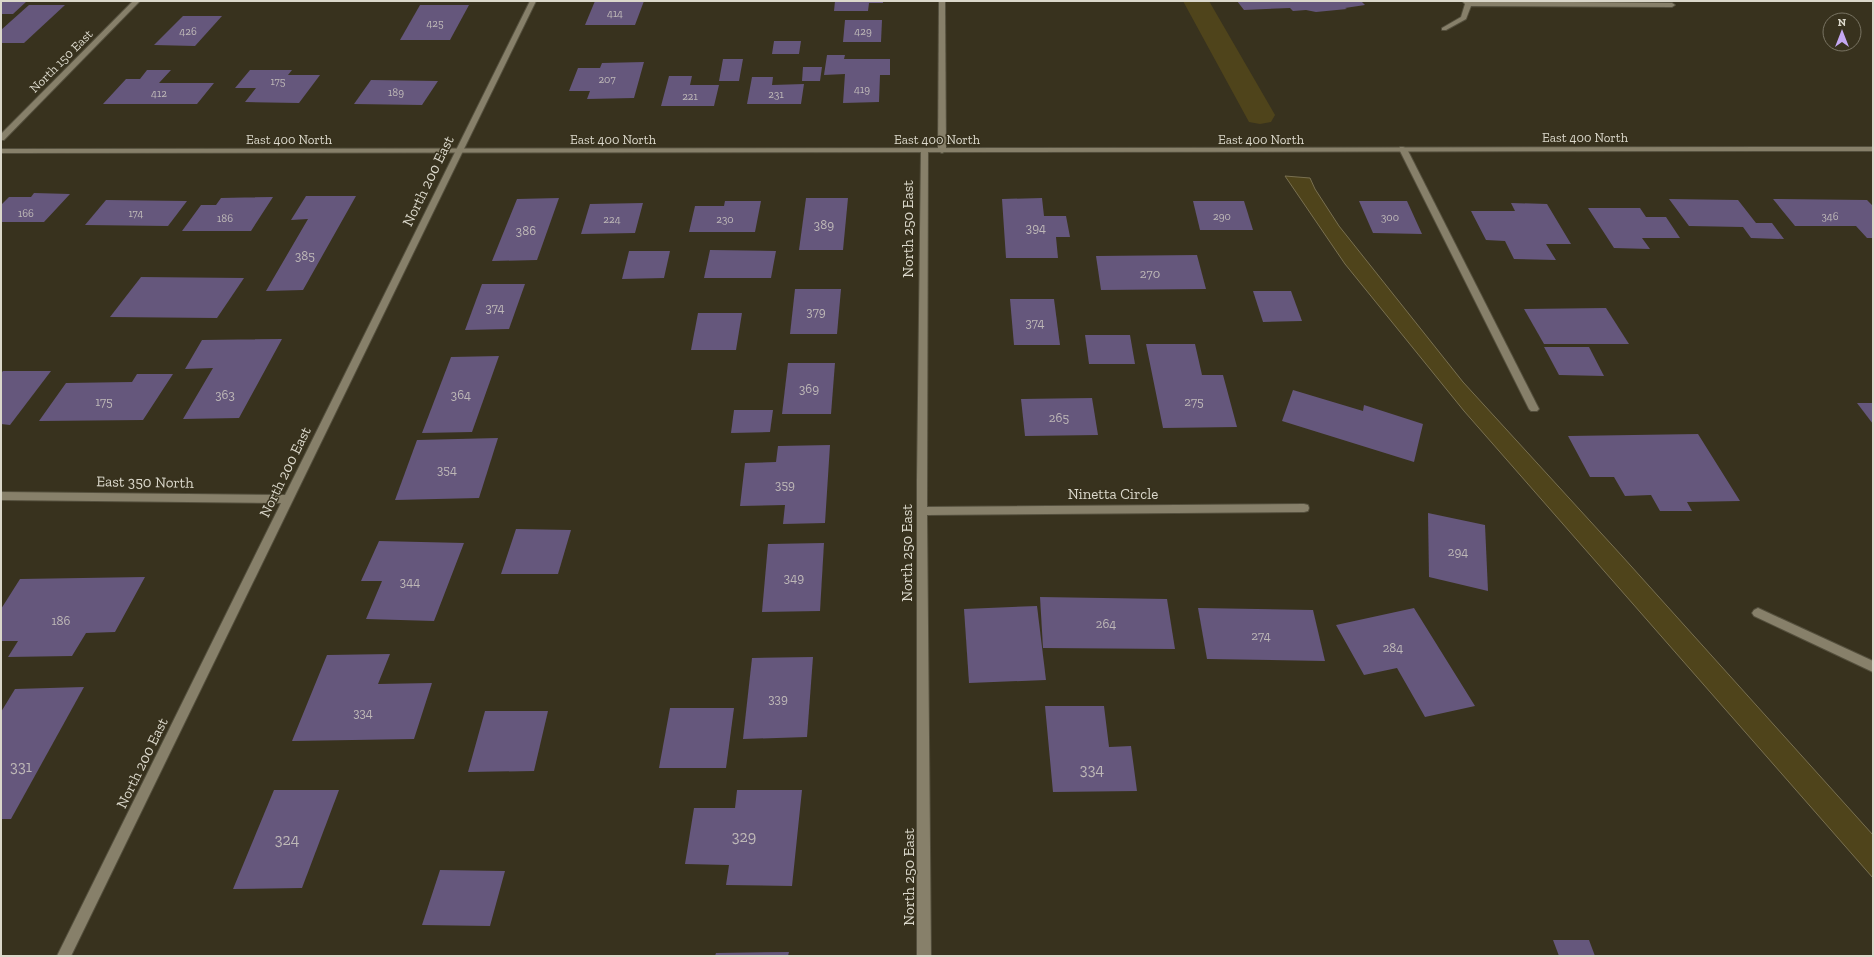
<svg xmlns="http://www.w3.org/2000/svg" width="1874" height="957" font-family="'Zilla Slab',serif">
  <style>
    .water { fill: #4f441b; stroke: #797050 }
    .lines { fill: none; stroke-linecap: round; stroke-linejoin: round }
    .canal { fill: #4f441b; fill-rule: evenodd }
    .building { fill: #65577c }
    .lane-casing { stroke: #544f3d; stroke-width: 2 }
    .street-casing { stroke: #544f3d; stroke-width: 2 }
    .secondary-casing { stroke: #544f3d; stroke-width: 2 }
    .lane { fill: #87806a; fill-rule: evenodd }
    .street { fill: #87806a; fill-rule: evenodd }
    .secondary { fill: #87806a; fill-rule: evenodd }
    .labels { text-anchor: middle; dominant-baseline: central; stroke-width: 3; stroke-linejoin: round; paint-order: stroke }
    .far-number-label { font-size: 11px; fill: #beb8b7 }
    .far-street-label { font-size: 13px; fill: #dbd8cb; stroke: #38321e }
    .number-label { font-size: 13px; fill: #beb8b7 }
    .street-label { font-size: 15px; fill: #dbd8cb; stroke: #38321e }
    .near-number-label { font-size: 16px; fill: #beb8b7 }
  </style>
  <rect width="100%" height="100%" fill="#38321e"/>
  <path class="water" d="M1285 176 1310 178 1315 189 1339 226 1463 382 1622 556 1873 835V878L1464 411 1345 264Z"/>
  <g class="lines">
    <path class="canal" d="M1183 1H1209L1275 115 1271 122 1260 124 1249 122Z"/>
  </g>
  <g class="building">
    <path d="M1 1H27L13 14H1Z"/>
    <path d="M595 1H644L635 25H585Z"/>
    <path d="M835 1H883V3H869L868 11H834Z"/>
    <path d="M1237 1H1361L1365 5 1345 8 1347 9 1316 12 1306 10 1293 11 1290 8 1244 10Z"/>
    <path d="M29 5H65L24 43H1V30Z"/>
    <path d="M420 5H469L450 40H400Z"/>
    <path d="M183 16H222L195 46 154 45Z"/>
    <path d="M845 20H882L881 42H843Z"/>
    <path d="M774 41H801L799 54H772Z"/>
    <path d="M827 55H845L844 59H890V75H880L879 102 843 103 845 74 824 75Z"/>
    <path d="M723 59H743L739 81H719Z"/>
    <path d="M644 62 634 98 587 99 590 91H569L578 68H600L602 63Z"/>
    <path d="M803 67H822L820 81H802Z"/>
    <path d="M147 70H171L159 83H214L197 104H103L126 79H140Z"/>
    <path d="M250 70H292L288 75H320L299 103 245 102 256 88H235Z"/>
    <path d="M669 76H692L690 85H719L714 106H661Z"/>
    <path d="M752 77H773L772 85 804 84 801 104H747Z"/>
    <path d="M371 80 438 81 422 105 354 104Z"/>
    <path d="M34 193 70 194 44 222H1V205L9 197H31Z"/>
    <path d="M306 196H356L303 290 266 291 308 219 291 220Z"/>
    <path d="M273 197 251 231H182L201 205H216L221 198Z"/>
    <path d="M559 198 537 260 492 261 517 199Z"/>
    <path d="M806 198H848L843 250H799Z"/>
    <path d="M1042 198 1044 216H1066L1070 237H1056L1058 258H1006L1002 199Z"/>
    <path d="M1669 199 1738 200 1756 223H1772L1784 239 1751 238 1743 227 1689 226Z"/>
    <path d="M1773 199 1867 200 1873 206V238H1867L1856 226H1795Z"/>
    <path d="M106 200 187 201 168 226 85 225Z"/>
    <path d="M725 201H761L755 232H689L695 206H724Z"/>
    <path d="M1193 201H1244L1253 230H1200Z"/>
    <path d="M1359 201H1407L1422 234 1373 233Z"/>
    <path d="M643 203 635 233 581 234 590 204Z"/>
    <path d="M1511 203 1547 204 1571 244H1546L1556 260 1514 259 1505 241 1486 240 1471 211H1515Z"/>
    <path d="M1588 208H1640L1646 217H1666L1680 238H1642L1650 249 1614 248Z"/>
    <path d="M710 250 776 251 771 278H704Z"/>
    <path d="M629 251H670L664 278 622 279Z"/>
    <path d="M1197 255 1206 289 1101 290 1096 256Z"/>
    <path d="M141 277 244 278 217 318 110 317Z"/>
    <path d="M482 284H525L509 329 465 330Z"/>
    <path d="M795 289H841L837 334H790Z"/>
    <path d="M1253 291H1291L1302 321 1263 322Z"/>
    <path d="M1010 299H1054L1060 345H1014Z"/>
    <path d="M1606 308 1629 344H1544L1524 309Z"/>
    <path d="M698 313H742L736 350H691Z"/>
    <path d="M1085 335H1130L1135 364H1089Z"/>
    <path d="M282 339 239 418 183 419 213 368 185 369 202 340Z"/>
    <path d="M1146 344H1195L1202 375H1223L1237 427 1163 428Z"/>
    <path d="M1544 347H1589L1604 376 1559 375Z"/>
    <path d="M499 356 472 432 422 433 451 357Z"/>
    <path d="M788 363H835L831 414H782Z"/>
    <path d="M3 371H51L10 425 1 424V373Z"/>
    <path d="M137 374H173L143 420 39 421 66 383 132 382Z"/>
    <path d="M1293 390 1363 411 1364 405 1423 424 1414 462 1282 421Z"/>
    <path d="M1092 398 1098 435 1025 436 1021 399Z"/>
    <path d="M1857 403H1873V424Z"/>
    <path d="M734 410H773L770 432 731 433Z"/>
    <path d="M1698 434 1740 501 1687 502 1692 511H1660L1651 495 1625 496 1614 477H1590L1568 436Z"/>
    <path d="M498 438 479 498 395 500 417 440Z"/>
    <path d="M830 445 825 523 783 524 785 505 740 506 745 463 776 462 778 446Z"/>
    <path d="M1428 513 1485 525 1488 591 1429 577Z"/>
    <path d="M516 529 571 530 558 574H501Z"/>
    <path d="M379 541 464 543 434 621 366 619 382 581H361Z"/>
    <path d="M824 543 820 611 762 612 768 544Z"/>
    <path d="M145 577 115 632 86 633 72 656 8 657 18 641H1V609L20 579Z"/>
    <path d="M1040 597 1167 599 1175 649 1043 648Z"/>
    <path d="M1037 606 1046 680 969 683 964 609Z"/>
    <path d="M1198 608 1313 610 1325 661 1207 659Z"/>
    <path d="M1414 608 1475 706 1425 717 1397 668 1364 675 1336 625Z"/>
    <path d="M390 654 378 684 432 683 414 739 292 741 327 655Z"/>
    <path d="M813 657 807 737 743 739 752 658Z"/>
    <path d="M84 687 11 819H1V712L15 689Z"/>
    <path d="M1045 706H1104L1109 747 1131 746 1137 791 1053 792Z"/>
    <path d="M670 708H734L726 768H659Z"/>
    <path d="M485 711H548L534 771 468 772Z"/>
    <path d="M274 790H339L302 888 233 889Z"/>
    <path d="M737 790H802L792 886 726 885 729 865 685 864 694 808H735Z"/>
    <path d="M440 870 505 871 490 926 422 925Z"/>
    <path d="M1553 940H1589L1595 956H1559Z"/>
    <path d="M789 952 788 956H715L716 953Z"/>
  </g>
  <g class="lines">
    <g class="lane-casing">
      <g id="lane">
        <path d="M1400 147H1403L1407 149 1539 409 1537 411H1531L1529 409 1399 149Z"/>
        <path d="M1758 608 1873 661V672L1754 616 1752 613 1754 610Z"/>
      </g>
    </g>
    <g class="street-casing">
      <g id="street">
        <path d="M133 1H140L4 140H1V134Z"/>
        <path d="M530 1H536L71 956H57L281 503 1 500V492L285 495Z"/>
        <path d="M939 1H945L946 151 942 153 938 151Z"/>
        <path d="M1462 1 1672 3 1675 5 1672 7 1471 6 1466 19 1446 30H1442V28L1461 17 1465 4Z"/>
        <path d="M921 149H927L928 151 927 507 1304 504 1308 505 1309 508 1308 511 1304 512 927 515 931 956H917V480Z"/>
      </g>
    </g>
    <g class="secondary-casing">
      <path id="secondary" d="M1873 147V151L1 153V149Z"/>
    </g>
    <use href="#lane" class="lane"/>
    <use href="#street" class="street"/>
    <use href="#secondary" class="secondary"/>
  </g>
  <g class="labels">
    <g class="far-number-label">
      <text x="615" y="13">414</text>
      <text x="435" y="23">425</text>
      <text x="188" y="31">426</text>
      <text x="863" y="31">429</text>
      <text x="607" y="79">207</text>
      <text x="278" y="81">175</text>
      <text x="862" y="89">419</text>
      <text x="396" y="92">189</text>
      <text x="159" y="93">412</text>
      <text x="776" y="94">231</text>
      <text x="690" y="96">221</text>
      <text x="26" y="213">166</text>
      <text x="136" y="213">174</text>
      <text x="1222" y="216">290</text>
      <text x="1830" y="216">346</text>
      <text x="1390" y="217">300</text>
      <text x="225" y="218">186</text>
      <text x="612" y="219">224</text>
      <text x="725" y="219">230</text>
    </g>
    <g class="far-street-label">
      <text transform="translate(61 61) rotate(-45)">North 150 East</text>
      <text x="1585" y="137">East 400 North</text>
      <text x="289" y="139">East 400 North</text>
      <text x="613" y="139">East 400 North</text>
      <text x="937" y="139">East 400 North</text>
      <text x="1261" y="139">East 400 North</text>
    </g>
    <g class="number-label">
      <text x="824" y="224">389</text>
      <text x="1036" y="227">394</text>
      <text x="526" y="230">386</text>
      <text x="305" y="255">385</text>
      <text x="1150" y="273">270</text>
      <text x="495" y="307">374</text>
      <text x="816" y="311">379</text>
      <text x="1035" y="322">374</text>
      <text x="809" y="388">369</text>
      <text x="225" y="394">363</text>
      <text x="461" y="394">364</text>
      <text x="104" y="401">175</text>
      <text x="1194" y="401">275</text>
      <text x="1059" y="417">265</text>
      <text x="447" y="469">354</text>
      <text x="785" y="484">359</text>
      <text x="1458" y="551">294</text>
      <text x="794" y="577">349</text>
      <text x="410" y="581">344</text>
      <text x="61" y="620">186</text>
      <text x="1106" y="623">264</text>
      <text x="1261" y="635">274</text>
      <text x="1393" y="647">284</text>
      <text x="778" y="698">339</text>
      <text x="363" y="712">334</text>
    </g>
    <g class="street-label">
      <text transform="translate(428 181) rotate(-64)">North 200 East</text>
      <text transform="translate(908 229) rotate(-90)">North 250 East</text>
      <text transform="translate(285 472) rotate(-64)">North 200 East</text>
      <text transform="translate(145 482) rotate(1)">East 350 North</text>
      <text x="1113" y="494">Ninetta Circle</text>
      <text transform="translate(907 553) rotate(-90)">North 250 East</text>
      <text transform="translate(142 763) rotate(-64)">North 200 East</text>
      <text transform="translate(909 877) rotate(-90)">North 250 East</text>
    </g>
    <g class="near-number-label">
      <text x="21" y="766">331</text>
      <text x="1092" y="769">334</text>
      <text x="744" y="836">329</text>
      <text x="287" y="839">324</text>
    </g>
  </g>
  <rect width="1874" height="957" fill="none" stroke="#dbd8cb" stroke-width="4"/>
  <g transform="translate(1842 32)"><circle r="19" fill="#38321e" stroke="#797463"/>
  <path d="M0-3L7 15L0 10L-7 15Z" fill="#c4a7f1"/>
  <text y="-6" font-size="11" font-weight="bold" text-anchor="middle" fill="#dbd8cb">N</text>
  </g>
</svg>
